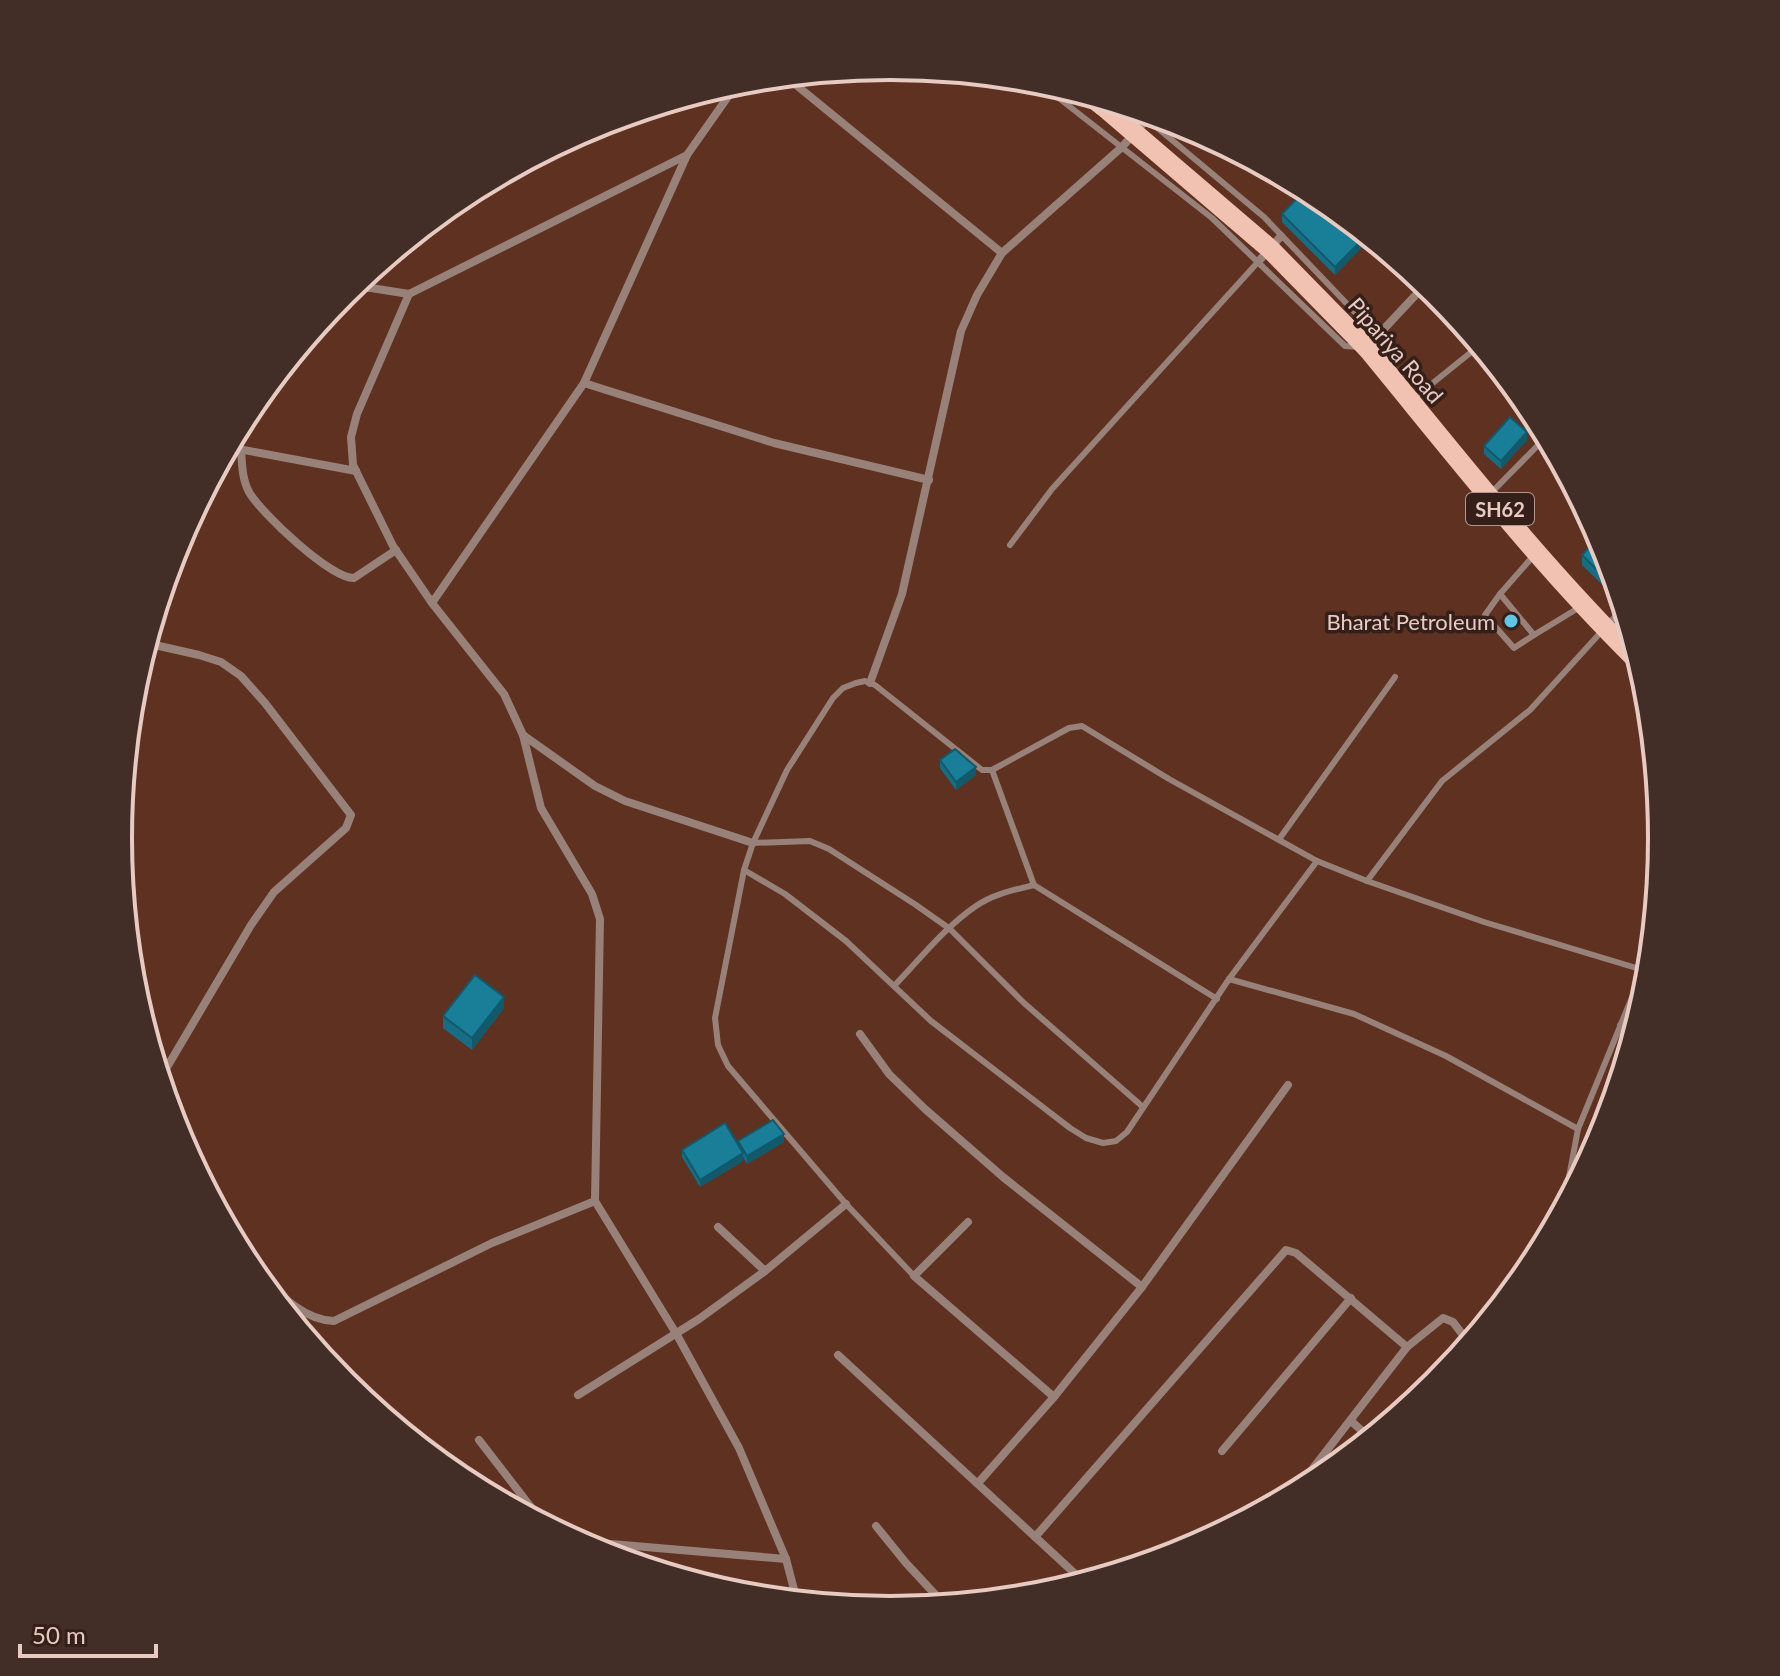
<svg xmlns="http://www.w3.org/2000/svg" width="1780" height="1676" font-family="Lato,sans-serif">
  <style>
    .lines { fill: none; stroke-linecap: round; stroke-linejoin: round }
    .service { stroke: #988179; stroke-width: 6 }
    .minor { stroke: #988179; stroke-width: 8 }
    .primary { stroke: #f1c1b1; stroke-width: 20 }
    .primary-bridge { stroke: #f1c1b1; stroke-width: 20 }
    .wall { fill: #166d84 }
    .shaded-wall { fill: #12596b }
    .building { fill: #197f99; stroke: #12596b; stroke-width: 2 }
    .poi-dot { fill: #5cc7e7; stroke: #342019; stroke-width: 3 }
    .labels { text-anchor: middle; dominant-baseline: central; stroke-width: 7; stroke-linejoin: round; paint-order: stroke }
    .shield { fill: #342019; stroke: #b1978f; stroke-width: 2 }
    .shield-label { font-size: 20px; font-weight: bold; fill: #e7cac1 }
    .street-label { font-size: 22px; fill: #e7cac1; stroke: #342019 }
    .poi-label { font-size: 22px; fill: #e7cac1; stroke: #342019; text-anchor: end }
    .rim { fill: none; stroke: #e7cac1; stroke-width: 4 }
  </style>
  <rect width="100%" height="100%" fill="#5e3121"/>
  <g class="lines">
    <g class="service">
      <path d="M1037 81 1212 218 1345 346 1359 347"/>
      <path d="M1136 110 1264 217 1370 328 1368 340"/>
      <path d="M1413 399 1480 345"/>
      <path d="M1491 493 1547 436"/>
      <path d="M1010 545 1052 489 1258 262"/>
      <path d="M1535 554 1500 594 1534 635 1580 607"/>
      <path d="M1500 594 1485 615 1514 648 1534 635"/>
      <path d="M992 770 1034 885"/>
      <path d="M1280 838 1395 677"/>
      <path d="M753 843 810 841 829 849 916 905 950 929 1024 1003 1143 1107"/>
      <path d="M744 870 785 894 846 941 931 1021 1070 1128 1086 1138 1103 1143 1116 1141 1127 1132 1229 979 1317 861"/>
      <path d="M1367 881 1442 781 1530 710 1623 608"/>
      <path d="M1229 979 1354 1014 1446 1056 1578 1129"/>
      <path d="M895 985C920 959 945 927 976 906 993 894 1014 890 1034 885L1217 999"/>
      <path d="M1620 1025 1634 1031"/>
      <path d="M1563 1209 1578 1129 1651 951"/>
      <path d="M914 1276 846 1204 728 1066 718 1045 715 1018 744 870 753 843 787 770 833 698 843 688 856 683 865 681 875 685 982 770H992L1069 728 1082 726 1169 779 1317 861 1367 881 1484 922 1643 970"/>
    </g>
    <g class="minor">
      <path d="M785 76 1002 253"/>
      <path d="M1258 262 1281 236"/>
      <path d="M367 274 371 288"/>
      <path d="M349 288H371L409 294 687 155 739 81"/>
      <path d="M409 294 357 414 351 437 353 465 393 546 432 603 504 694 523 735 541 808 592 894 600 919 595 1201 677 1335 739 1448 786 1559 797 1601"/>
      <path d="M1367 347 1426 284"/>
      <path d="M584 383 774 443 929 480"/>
      <path d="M228 447 356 471"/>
      <path d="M241 449C242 464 242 479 249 492 261 513 331 579 354 578L396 550"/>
      <path d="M432 603 584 383 687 155"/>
      <path d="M146 643 199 655 221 662 241 676 265 703 351 815 346 828 274 892 251 925 160 1079"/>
      <path d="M870 683 902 594 961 331 977 295 1002 253 1122 147 1147 119"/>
      <path d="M523 735 595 786 625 801 753 843"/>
      <path d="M860 1034 889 1074 925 1109 1003 1177 1142 1287"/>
      <path d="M968 1222 914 1276 1054 1397"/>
      <path d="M718 1227 765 1271"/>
      <path d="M245 1260C270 1283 298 1320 334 1321L492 1243 595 1201"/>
      <path d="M838 1355 1084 1582"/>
      <path d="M578 1395 699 1319 765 1271 846 1204"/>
      <path d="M1351 1421 1370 1438"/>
      <path d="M479 1440 544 1524"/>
      <path d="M1222 1451 1351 1298"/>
      <path d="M979 1482 1054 1397 1142 1287 1288 1085"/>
      <path d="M1293 1494 1407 1347 1443 1318 1453 1322 1469 1343"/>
      <path d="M876 1526 906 1563 945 1605"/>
      <path d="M1035 1537 1286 1250 1296 1253 1407 1347"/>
      <path d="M576 1541 786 1559"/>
    </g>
    <g class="primary">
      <path d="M1090 96 1103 106"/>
      <path d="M1367 348C1455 455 1541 566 1640 663"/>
    </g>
    <path class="primary-bridge" d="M1103 106 1270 249 1367 348"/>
  </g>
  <g class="wall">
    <path d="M1282 214 1367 236V242L1335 275 1282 222Z"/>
    <path d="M1527 440 1501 469 1484 454V446Z"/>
    <path d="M1603 543 1621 600 1619 601 1582 565V555Z"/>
    <path d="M940 760 976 775 956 790 940 768Z"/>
    <path d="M504 1008 472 1050 443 1028V1016Z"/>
    <path d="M738 1141 784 1142 747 1164 743 1157V1161L700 1187 682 1157V1150L738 1145Z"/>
  </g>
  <g class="shaded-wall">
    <path d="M1367 235V242L1335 275V267Z"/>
    <path d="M1527 432V440L1501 469V461Z"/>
    <path d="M976 767V775L956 790V782Z"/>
    <path d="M504 997V1008L472 1050V1038Z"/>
    <path d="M784 1134V1142L747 1164V1156Z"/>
    <path d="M743 1153V1161L700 1187V1180Z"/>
  </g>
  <g class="building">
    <path d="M1306 189 1319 196 1367 235 1335 267 1282 214Z"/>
    <path d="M1510 417 1527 432 1501 461 1484 446Z"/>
    <path d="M1600 536 1603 543 1617 589 1582 555Z"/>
    <path d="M955 749 976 767 956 782 940 760Z"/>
    <path d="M475 975 504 997 472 1038 443 1016Z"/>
    <path d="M773 1120 784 1134 747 1156 738 1141Z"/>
    <path d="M725 1123 743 1153 700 1180 682 1150Z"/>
  </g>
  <circle class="poi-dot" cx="1511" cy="621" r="8"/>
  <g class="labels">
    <rect class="shield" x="1466" y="493" width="68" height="32" rx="6"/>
    <g class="shield-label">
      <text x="1500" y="509">SH62</text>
    </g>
    <g class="street-label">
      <text transform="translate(1396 350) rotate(49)">Pipariya Road</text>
    </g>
    <g class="poi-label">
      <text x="1495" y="621">Bharat Petroleum</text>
    </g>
  </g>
  <path d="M0 0H1780V1676H0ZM132 838a758 758 0 1 1 1516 0a758 758 0 1 1-1516 0Z" fill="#422e26" fill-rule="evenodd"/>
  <path class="rim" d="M132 838a758 758 0 1 1 1516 0a758 758 0 1 1-1516 0Z"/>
  <path d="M20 1644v12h136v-12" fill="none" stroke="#e7cac1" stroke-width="4"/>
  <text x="32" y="1644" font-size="24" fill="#e7cac1" stroke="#342019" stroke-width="6" paint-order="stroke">50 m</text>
</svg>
